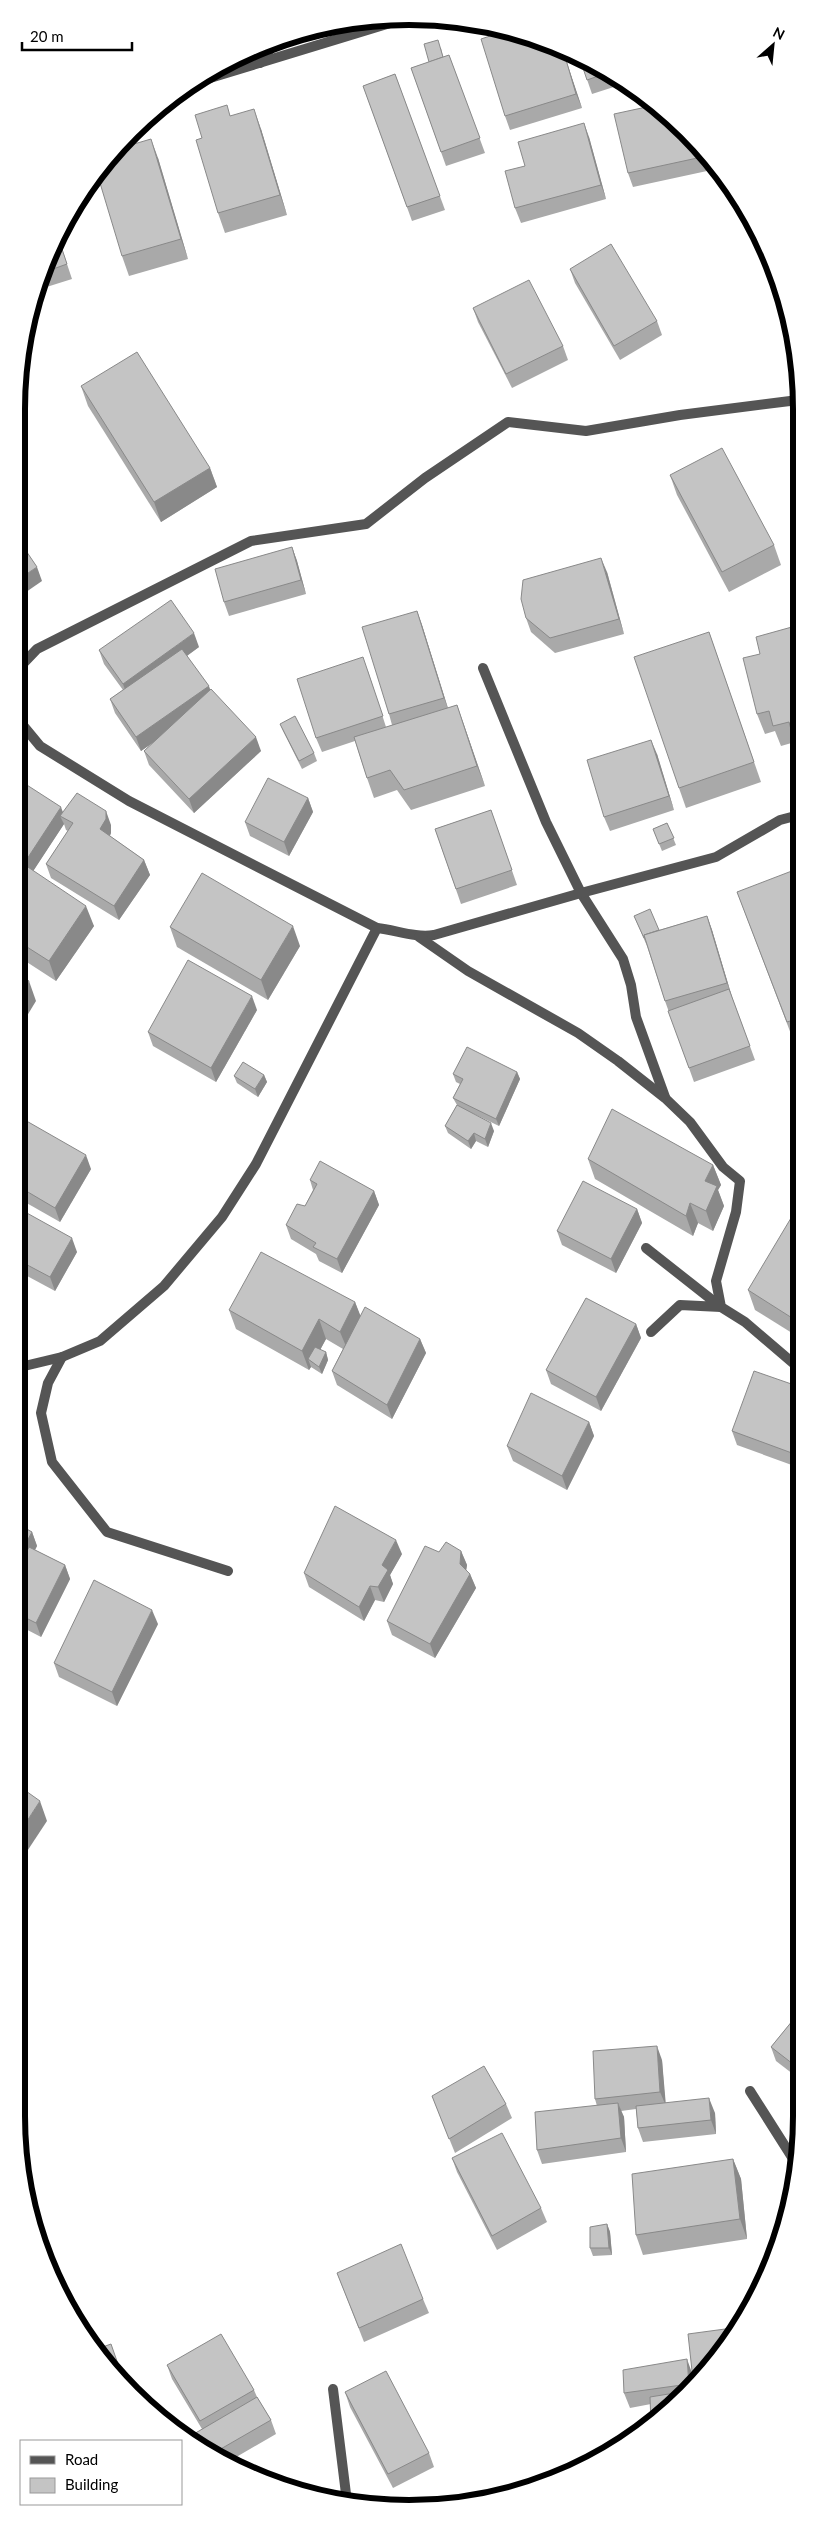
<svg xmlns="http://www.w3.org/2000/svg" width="818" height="2525" font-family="Lato,sans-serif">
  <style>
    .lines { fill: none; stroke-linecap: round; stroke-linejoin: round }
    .minor { stroke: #555; stroke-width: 10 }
    .wall { fill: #a9a9a9 }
    .shaded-wall { fill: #898989 }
    .building { fill: #c4c4c4; stroke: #898989 }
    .rim { fill: none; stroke: #000; stroke-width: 6 }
  </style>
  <rect width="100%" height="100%" fill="#fff"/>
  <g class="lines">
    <g class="minor">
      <path d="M260 63 276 41"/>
      <path d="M187 85 400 20 422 17"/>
      <path d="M483 668 546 822 581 893 623 959 631 985 636 1017 665 1097"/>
      <path d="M16 671 37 649 251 541 366 524 425 478 508 422 586 431 680 415 798 400"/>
      <path d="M16 717 40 746 129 801 377 928C396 930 415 938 434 935L581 893 716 857 780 820 799 815"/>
      <path d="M419 937 468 971 578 1033 618 1061 665 1098 690 1122 723 1167 740 1181 736 1212 716 1281 721 1307 745 1322 800 1369"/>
      <path d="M646 1248 721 1307 680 1305 651 1332"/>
      <path d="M62 1357 48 1383 41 1413 52 1462 107 1532 228 1571"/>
      <path d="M16 1368 62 1357 100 1341 164 1286 222 1217 256 1164 377 928"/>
      <path d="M750 2091 797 2165"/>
      <path d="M333 2389 347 2502"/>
    </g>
  </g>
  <g class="wall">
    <path d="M441 48 443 57 449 55 485 153 446 166 411 68 429 62Z"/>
    <path d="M564 54 582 108 510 130 505 116Z"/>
    <path d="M580 59 606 69 623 84 592 94Z"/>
    <path d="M395 74 445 210 412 221 363 86Z"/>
    <path d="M651 106 702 148 707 171 633 187 628 173Z"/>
    <path d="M231 116 261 129 287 215 225 233 218 213 202 138Z"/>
    <path d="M589 137 606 199 521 223 515 208 525 166Z"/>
    <path d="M158 158 188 259 129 276 122 256Z"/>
    <path d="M58 237 72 279 37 290 46 258Z"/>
    <path d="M769 261 780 297 775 283Z"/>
    <path d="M570 269 657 321 662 335 620 360 575 283Z"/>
    <path d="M473 308 563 346 568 360 512 388 478 322Z"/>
    <path d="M81 386 210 468 217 487 161 522 88 406Z"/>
    <path d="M670 475 774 545 781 565 729 592 677 495Z"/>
    <path d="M292 547 297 561 306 594 229 616 224 602Z"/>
    <path d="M607 572 624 634 555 653 531 632 526 618Z"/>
    <path d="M417 611 422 625 448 708 457 705 485 786 411 810 397 790 374 798 367 778 355 741 322 752 316 738 368 671 386 727 392 725 389 714Z"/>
    <path d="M799 625V753L795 742 781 746 775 731 765 734 757 714 760 654Z"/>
    <path d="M709 632 761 782 686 808 679 788Z"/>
    <path d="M199 647 187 656 210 690 261 751 194 813 149 765 144 751 155 741 141 751 115 713 110 699 123 690 104 664 99 650Z"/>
    <path d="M280 724 314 753 317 761 302 769 283 731Z"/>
    <path d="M657 754 674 810 610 831 604 817Z"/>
    <path d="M16 778 63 812 111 825V833L110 836 144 860 150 875 119 920 51 878 46 864 68 831 66 830 64 824 33 871 94 926 56 981 16 955Z"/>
    <path d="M308 798 313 812 289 856 250 836 245 822Z"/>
    <path d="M491 810 517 885 461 904 435 829Z"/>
    <path d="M667 823 676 845 662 851 653 829Z"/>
    <path d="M799 876 800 1040 794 1042 737 892Z"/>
    <path d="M634 916 659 930 707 916 712 930 732 997 755 1060 694 1082 665 1001 647 946Z"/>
    <path d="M170 927 300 946 268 1000 177 947Z"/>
    <path d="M257 1010 216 1082 153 1046 148 1032Z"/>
    <path d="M517 1072 520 1079 499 1126 472 1113 494 1131 488 1147 476 1141 471 1149 448 1133 445 1126 457 1105 453 1098 460 1084 456 1082 453 1074Z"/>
    <path d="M264 1075 267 1082 258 1097 237 1083 234 1076Z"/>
    <path d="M16 1115 91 1169 60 1222 16 1197Z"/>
    <path d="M588 1159 713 1165 721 1185 718 1190 724 1206 713 1231 698 1223 693 1236 595 1179Z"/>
    <path d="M310 1180 374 1191 379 1205 342 1273 319 1261 316 1254 291 1239 286 1225 305 1206 313 1190Z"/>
    <path d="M16 1207 77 1252 55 1291 16 1270Z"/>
    <path d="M637 1209 642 1223 616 1273 562 1245 557 1231Z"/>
    <path d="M800 1217V1338L755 1310 748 1290Z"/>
    <path d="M355 1302 360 1316 420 1339 426 1353 392 1419 337 1385 332 1371 343 1349 326 1339 320 1350 326 1352 328 1360 322 1374 311 1367 309 1370 236 1329 229 1310Z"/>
    <path d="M636 1324 641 1338 601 1411 551 1384 546 1370Z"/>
    <path d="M800 1387V1468L737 1445 732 1431Z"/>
    <path d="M589 1422 594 1436 567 1490 513 1461 507 1446Z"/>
    <path d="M16 1523 32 1532 37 1546 35 1550 65 1565 70 1579 41 1637 16 1624Z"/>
    <path d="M461 1551 467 1565 466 1570 470 1574 476 1588 435 1658 392 1635 387 1621 439 1552Z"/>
    <path d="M402 1554 390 1575 393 1584 384 1602 375 1600 364 1621 309 1587 304 1573Z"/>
    <path d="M158 1624 117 1706 59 1677 54 1663Z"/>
    <path d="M802 2009V2081L776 2061 771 2047Z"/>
    <path d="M662 2060 665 2103 715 2113 716 2134 643 2142 638 2128 636 2109 621 2111 624 2117 626 2152 542 2164 537 2150 597 2106 595 2099Z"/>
    <path d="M432 2096 506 2104 512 2118 455 2153Z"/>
    <path d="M452 2158 541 2208 547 2222 497 2250 457 2172Z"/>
    <path d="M733 2159 741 2179 747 2239 643 2255 636 2235Z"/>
    <path d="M607 2224 610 2232 612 2255 593 2256 590 2248Z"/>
    <path d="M337 2273 423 2299 429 2313 364 2342Z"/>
    <path d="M736 2334 651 2424V2404L630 2408 624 2393 692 2373Z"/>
    <path d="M167 2365 254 2390 257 2397 271 2420 276 2434 226 2463 187 2438 202 2429 172 2379Z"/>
    <path d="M345 2392 429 2453 434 2467 393 2488 350 2407Z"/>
  </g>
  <g class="shaded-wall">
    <path d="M564 53V54L582 108 576 94Z"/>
    <path d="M254 109 261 129 287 215 280 195Z"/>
    <path d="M584 123 589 137 606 199 601 185Z"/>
    <path d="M151 139 158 158 188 259 181 239Z"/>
    <path d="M699 146 702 148 707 171 702 157Z"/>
    <path d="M210 468 217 487 161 522 154 502Z"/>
    <path d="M292 547 297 561 306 594 301 580Z"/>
    <path d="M601 558 607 572 624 634 619 619Z"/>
    <path d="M37 567 42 581 16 599V581Z"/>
    <path d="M417 611 422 625 449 712 444 698Z"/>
    <path d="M194 633 199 647 128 698 123 684Z"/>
    <path d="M209 686 214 701 141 751 136 737Z"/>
    <path d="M457 705 464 725 485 786 477 766Z"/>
    <path d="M256 737 261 751 194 813 189 799Z"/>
    <path d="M651 740 657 754 674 810 669 796Z"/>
    <path d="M308 798 313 812 289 856 284 842Z"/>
    <path d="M61 807 65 818 60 816 64 824 30 876 25 862Z"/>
    <path d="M106 811 111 825V833L106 843 100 829Z"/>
    <path d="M144 860 150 875 119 920 114 906Z"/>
    <path d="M86 906 94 926 56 981 49 961Z"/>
    <path d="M707 916 712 930 732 997 727 983Z"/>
    <path d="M293 926 300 946 268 1000 261 980Z"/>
    <path d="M29 981 36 1001 16 1034V1002Z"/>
    <path d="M252 996 257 1010 216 1082 211 1068Z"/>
    <path d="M517 1072 520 1079 499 1126 496 1119Z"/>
    <path d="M264 1075 267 1082 258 1097 255 1089Z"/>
    <path d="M491 1123 494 1131 488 1147 485 1139Z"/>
    <path d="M474 1133 476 1141 471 1149 468 1141Z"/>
    <path d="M86 1155 91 1169 60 1222 55 1208Z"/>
    <path d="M713 1165 721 1185 718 1190 724 1206 713 1231 706 1211 705 1181Z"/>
    <path d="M374 1191 379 1205 342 1273 337 1259Z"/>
    <path d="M690 1203 698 1223 693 1236 686 1216Z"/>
    <path d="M637 1209 642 1223 616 1273 611 1259Z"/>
    <path d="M72 1238 77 1252 55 1291 50 1277Z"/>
    <path d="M355 1302 363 1322 348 1351 340 1332Z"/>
    <path d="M319 1319 326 1339 313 1363 308 1359 311 1367 309 1370 302 1351Z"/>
    <path d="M636 1324 641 1338 601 1411 596 1397Z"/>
    <path d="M420 1339 426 1353 392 1419 387 1405Z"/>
    <path d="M326 1352 328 1360 322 1374 319 1367Z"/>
    <path d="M589 1422 594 1436 567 1490 562 1476Z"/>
    <path d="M32 1532 37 1546 16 1585V1561Z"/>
    <path d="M396 1540 402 1554 390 1575 393 1584 384 1602 378 1587 382 1565Z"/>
    <path d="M461 1551 467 1565 465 1578 460 1564Z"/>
    <path d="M65 1565 70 1579 41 1637 36 1623Z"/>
    <path d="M470 1574 476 1588 435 1658 430 1644Z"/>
    <path d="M370 1586 375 1600 364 1621 359 1607Z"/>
    <path d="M152 1610 158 1624 117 1706 112 1692Z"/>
    <path d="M40 1801 47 1821 16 1868V1838Z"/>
    <path d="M657 2046 662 2060 666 2106 660 2092Z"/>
    <path d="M709 2098 715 2113 716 2134 711 2120Z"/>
    <path d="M618 2103 624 2117 626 2152 621 2138Z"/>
    <path d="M733 2159 741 2179 747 2239 740 2219Z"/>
    <path d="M607 2224 610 2232 612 2255 609 2248Z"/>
    <path d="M687 2359 692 2373 693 2380 689 2383Z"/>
  </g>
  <g class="building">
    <path d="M505 31 564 53 576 94 505 116 481 39Z"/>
    <path d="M438 40 443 57 429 62 424 44Z"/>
    <path d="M449 55 480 138 441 152 411 68Z"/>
    <path d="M580 59 606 69 610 72 587 80Z"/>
    <path d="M395 74 440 196 407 207 363 86Z"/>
    <path d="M227 105 230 116 254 109 280 195 218 213 196 140 202 138 195 115Z"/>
    <path d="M651 106 699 146 702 157 628 173 614 114Z"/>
    <path d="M584 123 601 185 515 208 505 171 525 166 518 142Z"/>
    <path d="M151 139 181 239 122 256 97 173 117 149Z"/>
    <path d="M58 237 67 264 42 273 46 258Z"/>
    <path d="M611 244 657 321 614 346 570 269Z"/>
    <path d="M769 261 776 283H775Z"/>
    <path d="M529 280 563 346 506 374 473 308Z"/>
    <path d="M137 352 210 468 154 502 81 386Z"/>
    <path d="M722 448 774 545 722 572 670 475Z"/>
    <path d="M16 536 37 567 16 581Z"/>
    <path d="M292 547 301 580 224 602 215 569Z"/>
    <path d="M601 558 619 619 550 638 526 618 521 599 523 580Z"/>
    <path d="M171 600 194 633 123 684 99 650Z"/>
    <path d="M417 611 444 698 389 714 362 627Z"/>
    <path d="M799 625V735L793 737 789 722 773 726 769 711 757 714 743 658 760 654 756 637Z"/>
    <path d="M709 632 754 762 679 788 634 657Z"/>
    <path d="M182 649 209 686 136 737 110 699Z"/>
    <path d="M363 657 383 716 316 738 297 679Z"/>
    <path d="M211 689 256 737 189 799 144 751Z"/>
    <path d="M457 705 477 766 404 790 390 770 367 778 354 737Z"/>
    <path d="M295 716 314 753 299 761 280 724Z"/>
    <path d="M651 740 669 796 604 817 587 760Z"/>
    <path d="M16 778 61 807 25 862 16 856Z"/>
    <path d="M268 778 308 798 284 842 245 822Z"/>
    <path d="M77 793 106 811V819L100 829 144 860 114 906 46 864 73 823 60 816Z"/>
    <path d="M491 810 512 870 456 889 435 829Z"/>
    <path d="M667 823 674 838 659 844 653 829Z"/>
    <path d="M16 859 86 906 49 961 16 940Z"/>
    <path d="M797 869 799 876 800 1018 787 1022 737 892Z"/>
    <path d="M202 873 293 926 261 980 170 927Z"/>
    <path d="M650 909 659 930 644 935 645 938H644L634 916Z"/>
    <path d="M707 916 727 983 665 1001 644 935Z"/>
    <path d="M188 960 252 996 211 1068 148 1032Z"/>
    <path d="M16 973 29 981 16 1002Z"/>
    <path d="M729 989 750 1046 689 1068 668 1011Z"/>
    <path d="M467 1047 517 1072 496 1119 453 1098 463 1079 453 1074Z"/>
    <path d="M243 1062 264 1075 255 1089 234 1076Z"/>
    <path d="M457 1105 491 1123 485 1139 474 1133 468 1141 445 1126Z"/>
    <path d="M612 1109 713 1165 705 1181 717 1186 706 1211 690 1203 686 1216 588 1159Z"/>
    <path d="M16 1115 86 1155 55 1208 16 1185Z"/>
    <path d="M320 1161 374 1191 337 1259 313 1247 316 1243 286 1225 297 1204 305 1206 317 1184 310 1180Z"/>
    <path d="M583 1181 637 1209 611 1259 557 1231Z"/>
    <path d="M16 1207 72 1238 50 1277 16 1259Z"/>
    <path d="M794 1213 800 1217V1323L748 1290Z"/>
    <path d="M261 1252 355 1302 340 1332 319 1319 302 1351 229 1310Z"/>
    <path d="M586 1298 636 1324 596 1397 546 1370Z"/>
    <path d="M365 1307 420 1339 387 1405 332 1371Z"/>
    <path d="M315 1347 326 1352 319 1367 308 1359Z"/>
    <path d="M754 1371 800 1387V1456L732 1431Z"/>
    <path d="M531 1393 589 1422 562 1476 507 1446Z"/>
    <path d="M335 1506 396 1540 382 1565 388 1570 378 1587 370 1586 359 1607 304 1573Z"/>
    <path d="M16 1523 32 1532 16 1561Z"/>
    <path d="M446 1542 461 1551 460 1564 470 1574 430 1644 387 1621 425 1546 439 1552Z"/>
    <path d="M29 1547 65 1565 36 1623 16 1613V1572Z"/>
    <path d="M94 1580 152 1610 112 1692 54 1663Z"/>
    <path d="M16 1784 40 1801 16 1838Z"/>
    <path d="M802 2009V2071L771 2047Z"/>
    <path d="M657 2046 660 2092 595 2099 593 2051Z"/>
    <path d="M484 2066 506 2104 449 2139 432 2096Z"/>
    <path d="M709 2098 711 2120 638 2128 636 2106Z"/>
    <path d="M618 2103 621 2138 537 2150 535 2112Z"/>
    <path d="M502 2133 541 2208 492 2236 452 2158Z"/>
    <path d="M733 2159 740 2219 636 2235 632 2174Z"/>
    <path d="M607 2224 609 2248H590V2227Z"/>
    <path d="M401 2244 423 2299 359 2328 337 2273Z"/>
    <path d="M740 2327 736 2334 693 2380 688 2334Z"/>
    <path d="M221 2334 254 2390 200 2421 167 2365Z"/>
    <path d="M111 2344 126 2387 114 2375 97 2349Z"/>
    <path d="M687 2359 689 2384 624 2393 623 2370Z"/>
    <path d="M386 2371 429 2453 388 2474 345 2392Z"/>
    <path d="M681 2392 651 2424 650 2397Z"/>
    <path d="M257 2397 271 2420 212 2454 187 2438Z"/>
  </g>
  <path d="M0 0H818V2525H0ZM409 25H409A384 384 0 0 1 793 409V2116A384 384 0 0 1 409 2500H409A384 384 0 0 1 25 2116V409A384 384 0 0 1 409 25Z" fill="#fff" fill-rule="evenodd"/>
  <path class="rim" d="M409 25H409A384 384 0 0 1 793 409V2116A384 384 0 0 1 409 2500H409A384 384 0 0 1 25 2116V409A384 384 0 0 1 409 25Z"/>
  <rect x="20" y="2440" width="162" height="65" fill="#ffffff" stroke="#999999"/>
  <rect x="30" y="2456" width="25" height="8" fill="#555555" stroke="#999999"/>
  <text x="65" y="2465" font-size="15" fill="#000000">Road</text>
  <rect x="30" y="2478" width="25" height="15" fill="#c4c4c4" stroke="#999999"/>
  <text x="65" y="2490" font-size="15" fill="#000000">Building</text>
  <g transform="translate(773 45) rotate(27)" stroke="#ffffff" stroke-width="4" paint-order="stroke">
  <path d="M0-4L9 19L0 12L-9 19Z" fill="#000000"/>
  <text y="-8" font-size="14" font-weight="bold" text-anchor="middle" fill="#000000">N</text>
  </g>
  <path d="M22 42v8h110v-8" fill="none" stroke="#000000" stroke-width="2.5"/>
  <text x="30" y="42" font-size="15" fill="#000000" stroke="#ffffff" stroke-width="4" paint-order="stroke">20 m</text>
</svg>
